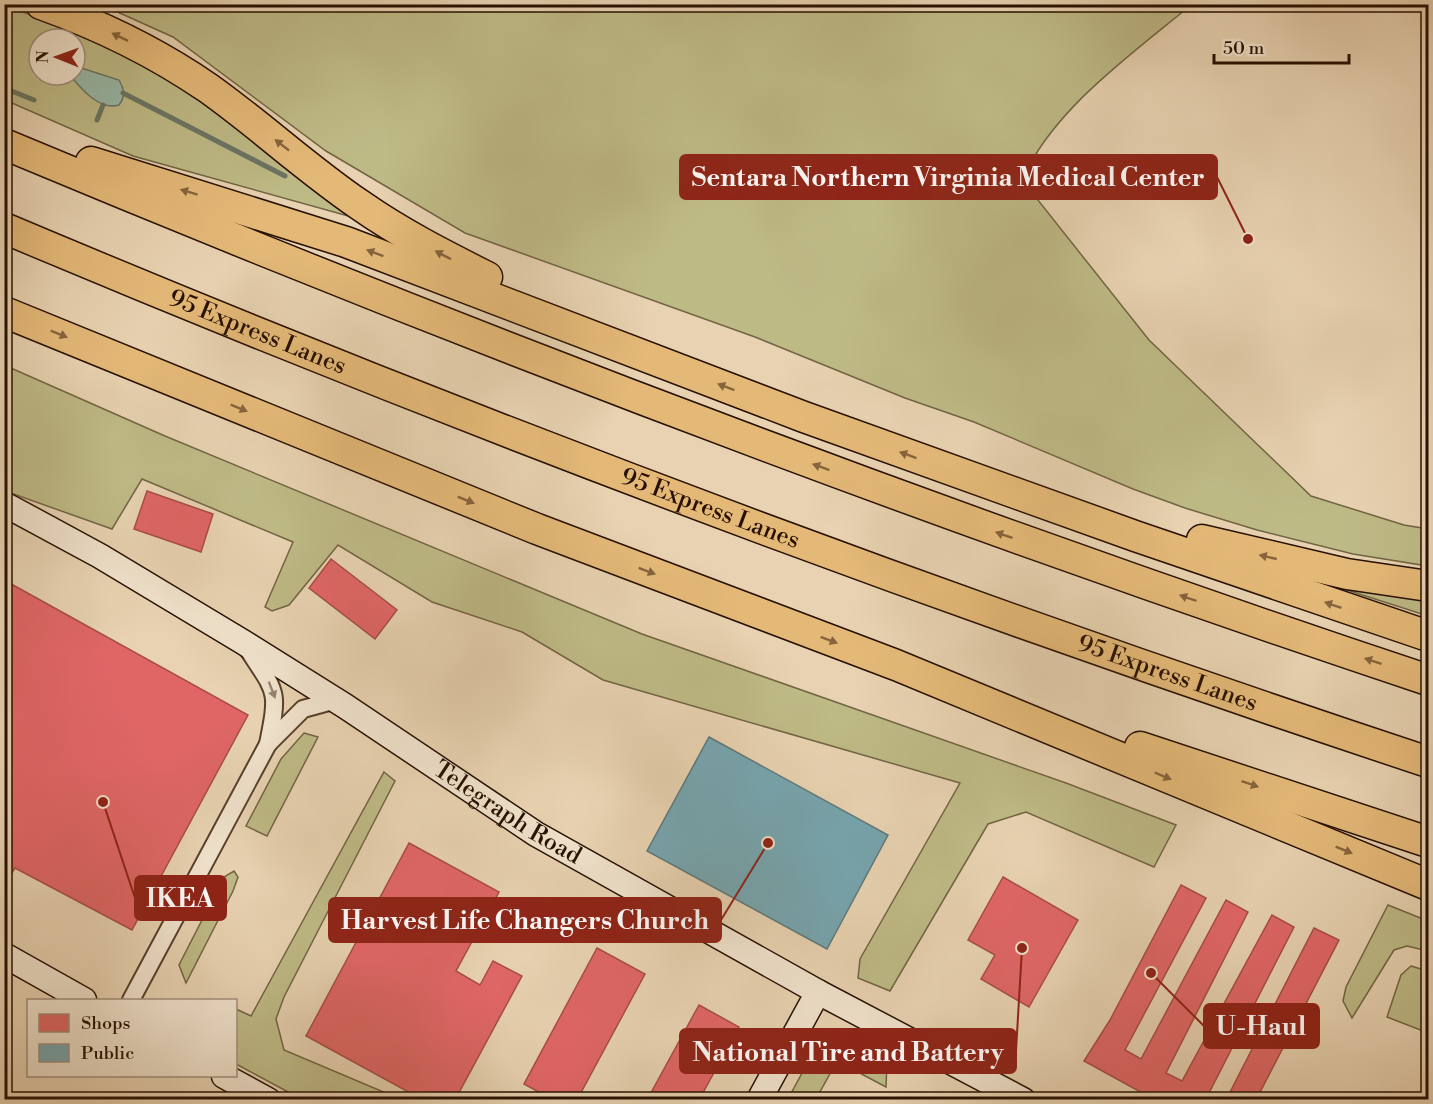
<svg xmlns="http://www.w3.org/2000/svg" width="1433" height="1104" font-family="'Libre Bodoni',serif">
  <style>
    .green { fill: #beba86; stroke: #726543; stroke-width: 1.5; fill-rule: evenodd }
    .water { fill: #98b8a7; stroke: #6b7564; stroke-width: 1.5 }
    .shops { fill: #e06666; stroke: #a84c47; stroke-width: 1.5 }
    .public { fill: #76a5af; stroke: #5e787a; stroke-width: 1.5 }
    .lines { fill: none; stroke-linecap: round; stroke-linejoin: round }
    .stream { stroke: #6b7564; stroke-width: 5 }
    .street-casing { stroke: #57402c; stroke-width: 20 }
    .secondary-casing { stroke: #271000; stroke-width: 27 }
    .highway-casing { stroke: #271000; stroke-width: 33 }
    .street { stroke: #f0e2cc; stroke-width: 16 }
    .secondary { stroke: #f0e2cc; stroke-width: 24 }
    .highway { stroke: #e4b978; stroke-width: 30 }
    .oneway { fill: #86643c }
    .oneway2 { fill: #968470 }
    .labels { text-anchor: middle; dominant-baseline: central; stroke-width: 6; stroke-linejoin: round; paint-order: stroke }
    .street-label { font-size: 24px; fill: #271000; stroke: #f0e2cc }
    .leader { fill: none; stroke: #8f2418; stroke-width: 2 }
    .callout-dot { fill: #8f2418; stroke: #f0e2cc; stroke-width: 2 }
    .callout { fill: #8f2418; stroke: #8f2418; stroke-width: 2 }
    .callout-label { font-size: 26px; text-anchor: middle; font-weight: bold; fill: #fff }
  </style>
  <rect width="100%" height="100%" fill="#e8d2b1"/>
  <filter id="stains"><feTurbulence type="fractalNoise" baseFrequency=".00333" numOctaves="4"/><feColorMatrix values="0 0 0 0 .2 0 0 0 0 .09 0 0 0 0 .02 0 0 0 .5 -.17"/></filter>
  <radialGradient id="worn" r=".72"><stop offset=".6" stop-color="#630" stop-opacity="0"/><stop offset="1" stop-color="#630" stop-opacity=".3"/></radialGradient>
  <g class="green">
    <path d="M102 5H1191C1133 53 1053 109 1022 180L1149 340 1311 496 1404 525 1428 529V566L1353 554 1257 530 1185 508 1133 489 974 422 905 398 755 337 465 233 326 151 173 37Z"/>
    <path d="M4 7 52 20 175 78 359 219 133 156 5 100ZM39 39H75V75H39Z"/>
    <path d="M4 365 165 436 642 634 1066 783 1176 825 1154 867 1026 812 988 824 890 991 858 978 860 959 960 783 603 680 522 632 432 602 338 545 289 605 272 611 265 607 293 542 142 479 112 529 5 491Z"/>
    <path d="M1328 584 1428 595V616Z"/>
    <path d="M304 733 318 737 267 836 246 826 281 759Z"/>
    <path d="M384 772 395 781 284 997 276 1019 284 1050 400 1099H301L236 1064V1009L251 1016Z"/>
    <path d="M234 871 238 877 233 891 186 983 179 965 224 877Z"/>
    <path d="M1388 905 1428 921V951L1407 946 1394 950 1352 1018 1343 1001 1346 987Z"/>
    <path d="M1411 966 1428 971V1033L1387 1017 1401 975Z"/>
    <path d="M831 1039 849 1040 887 1063 886 1087 837 1061 816 1099H788L814 1051Z"/>
  </g>
  <path class="water" d="M75 66 119 80C124 89 126 96 119 105 100 111 81 89 70 75H75Z"/>
  <g class="shops">
    <path d="M147 491 213 514 201 552 134 529Z"/>
    <path d="M331 559 397 610 375 639 309 588Z"/>
    <path d="M4 580 248 715 132 930 15 868 4 885Z"/>
    <path d="M409 843 499 892 456 971 480 985 493 961 522 976 455 1100H423L306 1036Z"/>
    <path d="M1003 877 1078 920 1029 1007 981 979 995 955 968 940Z"/>
    <path d="M1181 885 1206 898 1125 1050 1141 1059 1226 900 1248 912 1166 1073 1182 1081 1272 915 1294 927 1208 1095 1216 1100H1155L1084 1061 1110 1020Z"/>
    <path d="M1314 928 1339 940 1257 1098 1259 1099 1226 1100Z"/>
    <path d="M597 948 645 974 577 1100H553L524 1084Z"/>
    <path d="M699 1005 739 1027 699 1100H647Z"/>
  </g>
  <path class="public" d="M709 737 888 835 827 949 647 851Z"/>
  <g class="lines">
    <g class="stream">
      <path d="M4 88 34 100"/>
      <path d="M123 93 285 176"/>
      <path d="M97 120 103 105"/>
    </g>
    <g class="street-casing">
      <g id="street">
        <path d="M268 744 303 709 336 700"/>
        <path d="M131 1000 268 744C279 689 277 694 247 648"/>
      </g>
    </g>
    <g class="secondary-casing">
      <g id="secondary">
        <path id="s1" d="M4 504 100 556 243 642 345 706 536 834 818 992 1023 1100"/>
        <path d="M4 955 84 1000"/>
        <path d="M224 1076 268 1100"/>
        <path d="M759 1100 818 992"/>
      </g>
    </g>
    <g class="highway-casing">
      <g id="highway">
        <path d="M41 4C100 25 157 53 208 88 260 125 307 169 360 205 400 233 443 255 487 277"/>
        <path d="M4 144C473 340 947 520 1428 680"/>
        <path d="M91 162 346 242 804 417 1135 536 1428 636"/>
        <path id="s2" d="M4 228C471 425 947 603 1428 762"/>
        <path d="M4 312 537 529 896 665 1428 885"/>
        <path d="M1202 540 1347 574 1428 586"/>
        <path d="M1140 747 1428 842"/>
      </g>
    </g>
    <use href="#street" class="street"/>
    <use href="#secondary" class="secondary"/>
    <use href="#highway" class="highway"/>
  </g>
  <defs><path id="oneway-solid" d="M-6-.8H1V-3.2L6.5 0L1 3.2V.8H-6Z" transform="scale(1.5)"/></defs>
  <g class="oneway">
    <use href="#oneway-solid" transform="translate(120 37) rotate(-154)"/>
    <use href="#oneway-solid" transform="translate(282 145) rotate(-142)"/>
    <use href="#oneway-solid" transform="translate(189 192) rotate(-163)"/>
    <use href="#oneway-solid" transform="translate(375 253) rotate(-159)"/>
    <use href="#oneway-solid" transform="translate(443 255) rotate(-153)"/>
    <use href="#oneway-solid" transform="translate(59 334) rotate(22)"/>
    <use href="#oneway-solid" transform="translate(726 387) rotate(-159)"/>
    <use href="#oneway-solid" transform="translate(239 408) rotate(22)"/>
    <use href="#oneway-solid" transform="translate(908 455) rotate(-160)"/>
    <use href="#oneway-solid" transform="translate(821 467) rotate(-160)"/>
    <use href="#oneway-solid" transform="translate(466 500) rotate(22)"/>
    <use href="#oneway-solid" transform="translate(1004 535) rotate(-161)"/>
    <use href="#oneway-solid" transform="translate(1268 557) rotate(-167)"/>
    <use href="#oneway-solid" transform="translate(647 571) rotate(21)"/>
    <use href="#oneway-solid" transform="translate(1188 598) rotate(-161)"/>
    <use href="#oneway-solid" transform="translate(1333 605) rotate(-161)"/>
    <use href="#oneway-solid" transform="translate(829 640) rotate(21)"/>
    <use href="#oneway-solid" transform="translate(1373 661) rotate(-162)"/>
    <use href="#oneway-solid" transform="translate(1163 776) rotate(23)"/>
    <use href="#oneway-solid" transform="translate(1250 784) rotate(19)"/>
    <use href="#oneway-solid" transform="translate(1344 850) rotate(22)"/>
  </g>
  <use class="oneway2" href="#oneway-solid" transform="translate(272 690) rotate(69)"/>
  <g class="labels">
    <g class="street-label">
      <text stroke="none"><textPath href="#s2" startOffset="274">95 Express Lanes</textPath></text>
      <text stroke="none"><textPath href="#s2" startOffset="760">95 Express Lanes</textPath></text>
      <text stroke="none"><textPath href="#s2" startOffset="1246">95 Express Lanes</textPath></text>
      <text stroke="none"><textPath href="#s1" startOffset="591">Telegraph Road</textPath></text>
    </g>
  </g>
  <path class="leader" d="M1248 239L1217 177M103 802L135 898M768 843L721 920M1151 973L1204 1026M1022 948L1016 1051"/>
  <g class="callout-dot">
    <circle cx="1248" cy="239" r="6"/>
    <circle cx="103" cy="802" r="6"/>
    <circle cx="768" cy="843" r="6"/>
    <circle cx="1151" cy="973" r="6"/>
    <circle cx="1022" cy="948" r="6"/>
  </g>
  <g class="callout">
    <rect x="680" y="155" width="537" height="44" rx="6"/>
    <rect x="135" y="876" width="91" height="44" rx="6"/>
    <rect x="329" y="898" width="392" height="44" rx="6"/>
    <rect x="1204" y="1004" width="115" height="44" rx="6"/>
    <rect x="680" y="1029" width="336" height="44" rx="6"/>
  </g>
  <g class="callout-label">
    <text x="948" y="186">Sentara Northern Virginia Medical Center</text>
    <text x="180" y="907">IKEA</text>
    <text x="525" y="929">Harvest Life Changers Church</text>
    <text x="1261" y="1035">U-Haul</text>
    <text x="848" y="1061">National Tire and Battery</text>
  </g>
  <rect width="1433" height="1104" fill="none" stroke="#e8d2b1" stroke-width="24"/>
  <rect x="6" y="6" width="1421" height="1092" fill="none" stroke="#271000" stroke-width="3"/>
  <rect x="12" y="12" width="1409" height="1080" fill="none" stroke="#271000" stroke-width="1.5"/>
  <rect x="27" y="999" width="210" height="78" fill="#f0e2cc" stroke="#a08e7a" stroke-width="1.5"/>
  <rect x="39" y="1014" width="30" height="18" fill="#e06666" stroke="#a08e7a" stroke-width="1.5"/>
  <text x="81" y="1029" font-size="18" fill="#271000">Shops</text>
  <rect x="39" y="1044" width="30" height="18" fill="#76a5af" stroke="#a08e7a" stroke-width="1.5"/>
  <text x="81" y="1059" font-size="18" fill="#271000">Public</text>
  <g transform="translate(57 57) rotate(271)"><circle r="28" fill="#f0e2cc" stroke="#a08e7a" stroke-width="1.5"/>
  <path d="M0-4.5L10 22L0 15L-10 22Z" fill="#8f2418"/>
  <text y="-9" font-size="16" font-weight="bold" text-anchor="middle" fill="#271000">N</text>
  </g>
  <path d="M1214 54v9h135v-9" fill="none" stroke="#271000" stroke-width="3"/>
  <text x="1223" y="54" font-size="18" fill="#271000" stroke="#f0e2cc" stroke-width="4.5" paint-order="stroke">50 m</text>
  <rect width="100%" height="100%" filter="url(#stains)"/>
  <rect width="100%" height="100%" fill="url(#worn)"/>
</svg>
